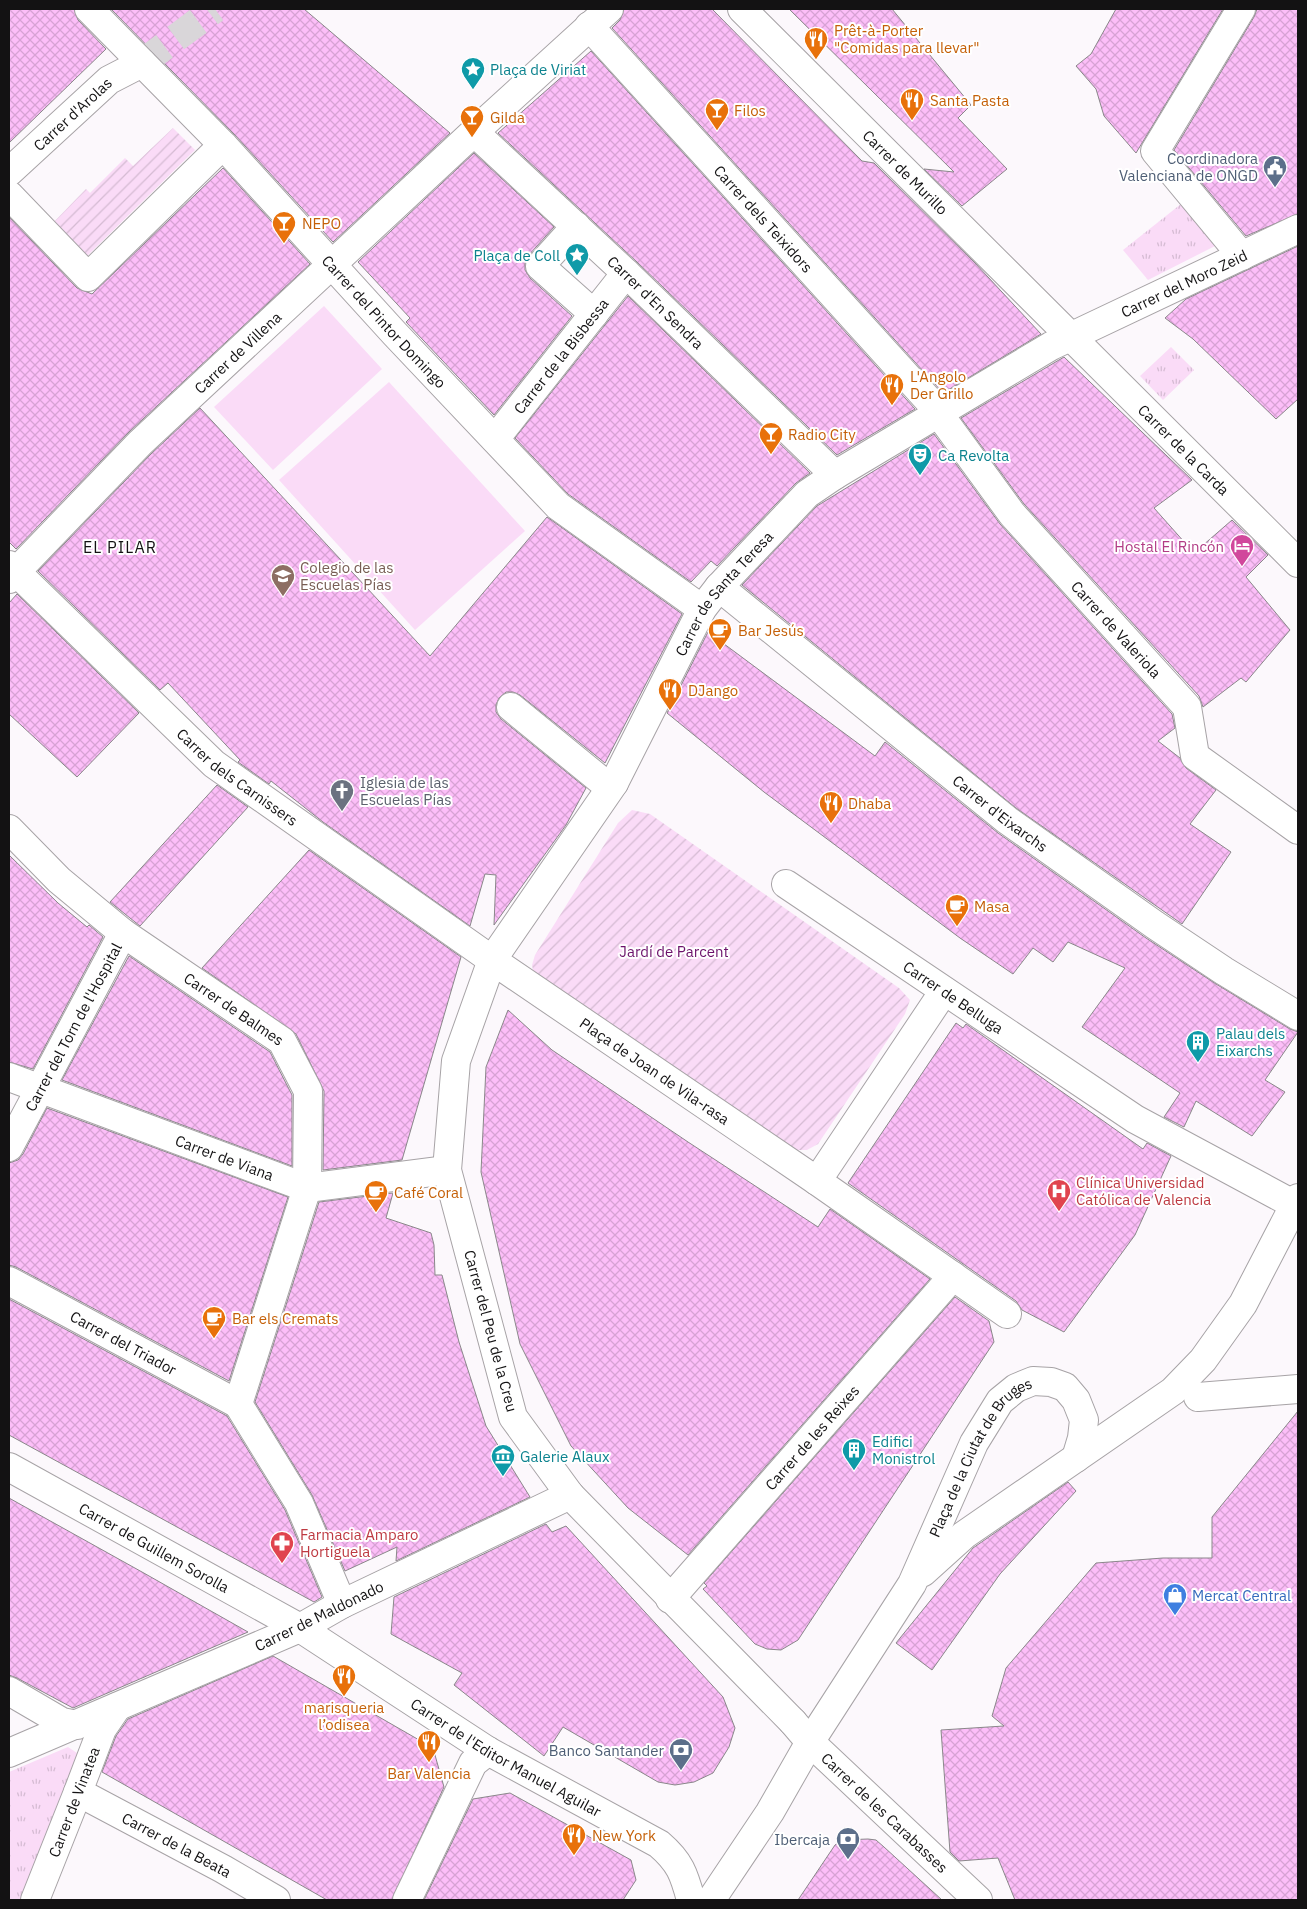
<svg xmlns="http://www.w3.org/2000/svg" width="1307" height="1909" font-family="'IBM Plex Sans',sans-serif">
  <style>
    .grass { fill: url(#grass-tufts) }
    .park { fill: #fadbf7 }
    .garden { fill: url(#garden-furrows) }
    .building { fill: url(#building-cross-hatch); stroke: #8a878a }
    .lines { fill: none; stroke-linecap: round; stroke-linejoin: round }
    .minor-tunnel { stroke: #d9d6d9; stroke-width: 28; stroke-dasharray: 28 14; stroke-linecap: butt }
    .pedestrian-casing { stroke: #a7a3a6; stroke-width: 30 }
    .minor-casing { stroke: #a7a3a6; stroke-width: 30 }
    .pedestrian { stroke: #fff; stroke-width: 28 }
    .minor { stroke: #fff; stroke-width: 28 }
    .labels { text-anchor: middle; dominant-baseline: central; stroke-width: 4; stroke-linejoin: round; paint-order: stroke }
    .food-label { font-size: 15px; fill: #c56008; stroke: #fff; text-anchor: start }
    .culture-label { font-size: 15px; fill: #0d838f; stroke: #fff; text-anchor: start }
    .street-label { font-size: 15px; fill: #131213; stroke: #fff }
    .service-label { font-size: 15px; fill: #4e5e75; stroke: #fff; text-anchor: end }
    .hotel-label { font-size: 15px; fill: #b23c85; stroke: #fff; text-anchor: end }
    .education-label { font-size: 15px; fill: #785e54; stroke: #fff; text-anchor: start }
    .worship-label { font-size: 15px; fill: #5b616d; stroke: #fff; text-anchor: start }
    .park-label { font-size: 15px; fill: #6c126b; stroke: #fff }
    .health-label { font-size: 15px; fill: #be3a42; stroke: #fff; text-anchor: start }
    .shop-label { font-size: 15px; fill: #366cbe; stroke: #fff; text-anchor: start }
    .neighbourhood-label { font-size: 16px; letter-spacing: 1px; fill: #131213; stroke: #fff }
  </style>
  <defs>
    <pattern id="grass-tufts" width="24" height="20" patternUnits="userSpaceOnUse" patternTransform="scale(1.25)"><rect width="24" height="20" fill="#fadbf7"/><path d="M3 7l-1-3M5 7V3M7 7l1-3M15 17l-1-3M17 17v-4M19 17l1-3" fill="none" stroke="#d5bbd3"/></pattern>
    <pattern id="garden-furrows" width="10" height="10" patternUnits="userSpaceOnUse" patternTransform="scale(1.25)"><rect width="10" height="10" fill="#fadbf7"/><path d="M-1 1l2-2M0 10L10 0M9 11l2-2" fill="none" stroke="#d5bbd3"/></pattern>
    <pattern id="building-cross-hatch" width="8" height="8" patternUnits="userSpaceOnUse" patternTransform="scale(1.25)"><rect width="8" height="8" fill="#fcbef8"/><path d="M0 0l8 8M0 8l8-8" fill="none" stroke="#d7a2d4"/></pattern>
  </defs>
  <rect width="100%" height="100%" fill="#fcf8fc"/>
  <g class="grass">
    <path d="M1181 204 1215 246 1148 280 1123 250Z"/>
    <path d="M1171 347 1194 370 1163 400 1140 376Z"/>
    <path d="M68 1747 80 1755 25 1900H9V1772Z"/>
  </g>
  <g class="park">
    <path d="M324 306 382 369 273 470 214 407Z"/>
    <path d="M389 382 525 531 415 630 279 480Z"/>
  </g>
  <g class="garden">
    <path d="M173 128 195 150 83 260 50 226 86 189 90 193 125 158 133 166Z"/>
    <path d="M632 810 650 814 899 988 910 1000 905 1014 818 1144 807 1150H792L534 976 532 965 535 955 618 823Z"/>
  </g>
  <g class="building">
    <path d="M9 9H74L78 20 106 49 9 143Z"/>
    <path d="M111 9H304L450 133 333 242 234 134Z"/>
    <path d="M624 9H712L862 161 874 163 975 263 1041 334 943 393 612 28 620 20Z"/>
    <path d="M789 9H892L971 105 958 118 1007 169 962 206 924 169 954 172Z"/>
    <path d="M1116 9H1223L1136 153 1104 116 1096 89 1076 66 1091 54Z"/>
    <path d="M1257 9H1298V214L1246 236 1174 150 1254 17Z"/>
    <path d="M591 51 915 409 837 455 637 262 498 133Z"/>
    <path d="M474 153 554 227 528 256 525 263V270L530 278 572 316 494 415 406 322 410 318 358 262Z"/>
    <path d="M223 168 310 264 129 432 16 549 9 542V217L77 288 92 294Z"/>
    <path d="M1298 246V399L1276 419 1193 339 1165 318 1186 299Z"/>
    <path d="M628 296 810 473 796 483 717 566 711 561 691 582 568 494 515 438Z"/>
    <path d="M1064 357 1192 480 1154 508 1194 553 1232 520 1268 555 1246 577 1290 630 1246 682 1241 678 1203 707 1199 696 1024 504 961 418Z"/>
    <path d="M200 408 430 656 547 517 682 614 605 763 520 695 513 692H506L499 698 496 705V712L501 719 586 788 566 825 494 925 496 875 485 874 470 926 323 822 271 781 269 784 238 762 240 760 168 683 160 690 38 571 151 454Z"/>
    <path d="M934 434 1000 524 1172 714 1175 728 1158 741 1180 758 1186 768 1216 790 1190 824 1231 852 1182 924 1016 808 742 585 817 506Z"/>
    <path d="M17 594 139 713 77 777 9 714V603Z"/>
    <path d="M708 632 875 756 885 742 998 833 1146 938 1216 984 1290 1029 1298 1032 1265 1080 1285 1092 1252 1136 1196 1101 1184 1127 1164 1117 1180 1093 1082 1027 1125 968 1068 942 1053 962 1033 948 1013 974 960 938 764 792 667 713Z"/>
    <path d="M217 785 248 807 140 926 110 902Z"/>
    <path d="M309 850 461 957 402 1160 323 1170 324 1091 296 1034 202 968Z"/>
    <path d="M9 855 58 903 87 927 89 925 103 937 33 1069 9 1062Z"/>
    <path d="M129 956 270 1052 292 1095V1166L62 1080Z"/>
    <path d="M508 1010 552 1050 688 1142 818 1227 830 1209 930 1279 688 1555 628 1508 571 1446 520 1344 481 1172 486 1067Z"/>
    <path d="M956 1023 963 1028 966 1024 1143 1149 1147 1143 1171 1156 1135 1235 1064 1332 1022 1310 1016 1301 848 1183Z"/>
    <path d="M47 1108 288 1197 229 1381 16 1267 9 1265V1163L18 1160 23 1154Z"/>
    <path d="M393 1193 386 1218 431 1233 434 1245 435 1275H442L459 1342 486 1426 530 1497 396 1561 397 1547 345 1571 312 1495 255 1402 319 1202Z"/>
    <path d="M955 1297 989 1321 994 1342 798 1640 781 1650 767 1649 755 1644 703 1589 707 1586 704 1583Z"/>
    <path d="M9 1299 227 1416 285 1510 322 1597 314 1602 9 1435Z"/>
    <path d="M1298 1411V1900H1015L998 1858 959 1861 950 1852 941 1730 1004 1726 992 1716 1006 1668 1096 1563 1163 1558H1212V1517Z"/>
    <path d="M1068 1482 1076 1491 1000 1574 932 1670 896 1643 973 1548Z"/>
    <path d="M9 1498 142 1572 248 1632 73 1708 17 1678 9 1675Z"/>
    <path d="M546 1524 552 1532 566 1526 723 1697 735 1728 729 1747 713 1773 694 1782 675 1785 658 1782 563 1727 544 1756 454 1685 462 1673 391 1634 394 1597Z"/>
    <path d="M273 1656 433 1748 444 1787 392 1900H327L102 1772 116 1736 128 1719Z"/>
    <path d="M510 1793 631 1860 636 1880 623 1900H424L473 1799Z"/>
    <path d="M868 1839 876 1840 884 1847 942 1900H798L835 1845 842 1840Z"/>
  </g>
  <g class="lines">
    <path class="minor-tunnel" d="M142 63 215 9"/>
    <g class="pedestrian-casing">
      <g id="pedestrian">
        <path d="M1241 9 1155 151 1242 256"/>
        <path id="s1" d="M589 26 931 403 1012 514 1187 707 1195 756 1298 830"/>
        <path id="s2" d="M474 132 626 273 835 475"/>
        <path d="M9 195 88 277 223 145"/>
        <path d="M576 226 540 266 594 314"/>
        <path id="s3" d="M495 439 626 273"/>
        <path id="s4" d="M9 579 140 443 474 132 609 9"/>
        <path id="s5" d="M719 587 1007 820 1155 925 1224 971 1298 1016"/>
        <path d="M511 707 604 783H614"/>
        <path id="s6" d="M9 829 59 880 123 933 282 1041 308 1091 307 1188 238 1404"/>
        <path id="s7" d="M786 884 1135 1119 1295 1205"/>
        <path id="s8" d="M9 1077 307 1188 447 1170"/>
        <path id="s9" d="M9 1147 123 933"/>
        <path d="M817 1181 944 991"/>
        <path id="s10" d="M9 1281 238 1404"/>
        <path d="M1198 1397 1298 1389"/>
        <path d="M238 1404 299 1503 342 1604"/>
        <path id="s11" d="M670 1599 953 1276"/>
        <path d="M300 1628 342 1604 570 1495"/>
        <path d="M9 1691 62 1722 77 1725"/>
        <path id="s12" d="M793 1722 570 1495 513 1417 447 1170 456 1061 492 960 817 1181 1007 1314"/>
        <path d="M35 1900 78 1792"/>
      </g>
    </g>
    <g class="minor-casing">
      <g id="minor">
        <path id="s13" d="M89 9 223 145 395 334 558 506 702 609"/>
        <path id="s14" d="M742 9 1298 563"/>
        <path id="s15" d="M9 172 109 80 142 63"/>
        <path id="s16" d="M9 565 214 764 492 960 614 783 702 609 719 587 807 494 835 475 1051 346 1298 229"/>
        <path id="s17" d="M9 1467 300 1628 488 1751 659 1844C680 1862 684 1874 691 1900"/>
        <path d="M923 1572 964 1535 1173 1391 1203 1360 1243 1304 1298 1198"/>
        <path id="s18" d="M117 1707 102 1729 78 1792 223 1869 276 1900"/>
        <path id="s19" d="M793 1722 810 1742 978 1900"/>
        <path d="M9 1753 300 1628"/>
        <path d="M407 1900 473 1763 488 1751"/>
        <path id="s20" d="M711 1900 770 1812 810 1742 912 1584 974 1443 1000 1401 1016 1388 1033 1381 1051 1382 1065 1387 1076 1400 1084 1420 1082 1438 1076 1458"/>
      </g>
    </g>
    <use href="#pedestrian" class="pedestrian"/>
    <use href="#minor" class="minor"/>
  </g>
  <defs>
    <g id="restaurant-pin" transform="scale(1.25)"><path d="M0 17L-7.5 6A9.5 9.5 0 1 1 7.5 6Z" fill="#e8710a" stroke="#fff"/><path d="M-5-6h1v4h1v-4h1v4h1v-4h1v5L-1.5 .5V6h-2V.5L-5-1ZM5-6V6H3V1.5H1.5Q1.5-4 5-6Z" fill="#fff"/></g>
    <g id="sight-pin" transform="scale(1.25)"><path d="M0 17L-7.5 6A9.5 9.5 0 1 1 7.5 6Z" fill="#0f9aa8" stroke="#fff"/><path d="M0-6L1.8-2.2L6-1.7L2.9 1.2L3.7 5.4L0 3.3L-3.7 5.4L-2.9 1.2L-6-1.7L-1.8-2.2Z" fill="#fff"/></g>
    <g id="bar-pin" transform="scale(1.25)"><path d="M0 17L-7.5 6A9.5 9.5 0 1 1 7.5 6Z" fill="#e8710a" stroke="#fff"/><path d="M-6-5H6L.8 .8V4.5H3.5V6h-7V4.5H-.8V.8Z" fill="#fff"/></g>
    <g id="civic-pin" transform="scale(1.25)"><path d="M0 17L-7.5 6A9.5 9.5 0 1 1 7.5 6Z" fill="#5c6f8a" stroke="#fff"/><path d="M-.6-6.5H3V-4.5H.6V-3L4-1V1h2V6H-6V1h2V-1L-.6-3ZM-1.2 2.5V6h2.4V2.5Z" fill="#fff"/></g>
    <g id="theatre-pin" transform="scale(1.25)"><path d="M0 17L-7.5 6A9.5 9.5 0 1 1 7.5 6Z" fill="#0f9aa8" stroke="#fff"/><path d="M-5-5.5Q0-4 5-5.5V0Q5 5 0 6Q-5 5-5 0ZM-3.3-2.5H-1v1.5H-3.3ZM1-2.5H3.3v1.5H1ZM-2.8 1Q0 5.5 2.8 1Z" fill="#fff"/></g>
    <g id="hotel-pin" transform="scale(1.25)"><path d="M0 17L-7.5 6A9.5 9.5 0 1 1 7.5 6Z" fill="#d1479c" stroke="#fff"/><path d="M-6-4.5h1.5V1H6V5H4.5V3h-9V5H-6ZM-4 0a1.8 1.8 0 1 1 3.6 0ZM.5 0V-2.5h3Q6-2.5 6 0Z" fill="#fff"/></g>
    <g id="school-pin" transform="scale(1.25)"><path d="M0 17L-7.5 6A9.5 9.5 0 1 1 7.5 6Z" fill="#8d6e63" stroke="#fff"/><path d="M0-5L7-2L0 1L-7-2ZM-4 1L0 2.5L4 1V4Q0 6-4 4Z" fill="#fff"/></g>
    <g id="cafe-pin" transform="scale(1.25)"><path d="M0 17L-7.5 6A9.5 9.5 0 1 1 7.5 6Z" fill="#e8710a" stroke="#fff"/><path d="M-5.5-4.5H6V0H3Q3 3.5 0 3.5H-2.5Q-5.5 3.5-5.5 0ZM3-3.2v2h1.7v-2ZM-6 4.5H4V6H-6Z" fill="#fff"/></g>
    <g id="church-pin" transform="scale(1.25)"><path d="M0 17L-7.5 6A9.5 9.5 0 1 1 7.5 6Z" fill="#6b7280" stroke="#fff"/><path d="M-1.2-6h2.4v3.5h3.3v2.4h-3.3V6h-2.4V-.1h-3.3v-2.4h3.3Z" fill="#fff"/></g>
    <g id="building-pin" transform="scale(1.25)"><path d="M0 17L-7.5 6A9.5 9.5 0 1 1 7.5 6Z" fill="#0f9aa8" stroke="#fff"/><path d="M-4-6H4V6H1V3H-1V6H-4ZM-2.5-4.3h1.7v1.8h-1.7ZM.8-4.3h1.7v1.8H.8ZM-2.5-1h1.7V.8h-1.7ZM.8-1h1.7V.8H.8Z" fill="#fff"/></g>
    <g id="hospital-pin" transform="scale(1.25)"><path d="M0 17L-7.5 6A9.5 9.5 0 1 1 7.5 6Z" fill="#e0444e" stroke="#fff"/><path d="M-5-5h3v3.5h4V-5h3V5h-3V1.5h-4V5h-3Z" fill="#fff"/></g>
    <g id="museum-pin" transform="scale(1.25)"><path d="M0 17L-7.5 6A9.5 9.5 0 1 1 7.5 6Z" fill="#0f9aa8" stroke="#fff"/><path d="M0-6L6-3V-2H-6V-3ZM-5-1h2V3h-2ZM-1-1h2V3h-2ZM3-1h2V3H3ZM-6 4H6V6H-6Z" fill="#fff"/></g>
    <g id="pharmacy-pin" transform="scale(1.25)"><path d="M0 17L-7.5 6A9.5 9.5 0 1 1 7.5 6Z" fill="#e0444e" stroke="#fff"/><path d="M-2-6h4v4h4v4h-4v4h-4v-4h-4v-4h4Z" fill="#fff"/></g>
    <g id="shop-pin" transform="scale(1.25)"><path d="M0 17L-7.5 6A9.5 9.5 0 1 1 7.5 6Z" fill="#3f7fe0" stroke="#fff"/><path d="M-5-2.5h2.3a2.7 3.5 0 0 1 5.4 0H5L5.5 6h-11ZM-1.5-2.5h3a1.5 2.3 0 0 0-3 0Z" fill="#fff"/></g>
    <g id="bank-pin" transform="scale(1.25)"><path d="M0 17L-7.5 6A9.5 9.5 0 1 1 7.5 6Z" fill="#5c6f8a" stroke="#fff"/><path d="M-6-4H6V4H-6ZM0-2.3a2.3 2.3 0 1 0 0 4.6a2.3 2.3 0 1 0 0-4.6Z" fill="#fff"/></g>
  </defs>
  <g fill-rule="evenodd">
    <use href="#restaurant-pin" x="816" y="39"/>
    <use href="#sight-pin" x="473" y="69"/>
    <use href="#restaurant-pin" x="912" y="100"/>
    <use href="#bar-pin" x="717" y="110"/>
    <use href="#bar-pin" x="472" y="117"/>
    <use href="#civic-pin" x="1275" y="167"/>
    <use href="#bar-pin" x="284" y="223"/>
    <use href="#sight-pin" x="577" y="255"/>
    <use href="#restaurant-pin" x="892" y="385"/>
    <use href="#bar-pin" x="771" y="434"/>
    <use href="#theatre-pin" x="920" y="455"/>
    <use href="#hotel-pin" x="1242" y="546"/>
    <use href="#school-pin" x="283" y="576"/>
    <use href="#cafe-pin" x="720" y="630"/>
    <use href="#restaurant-pin" x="670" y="690"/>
    <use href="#church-pin" x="342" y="791"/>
    <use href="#restaurant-pin" x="831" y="803"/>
    <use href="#cafe-pin" x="957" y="906"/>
    <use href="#building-pin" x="1198" y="1042"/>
    <use href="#hospital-pin" x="1059" y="1191"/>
    <use href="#cafe-pin" x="376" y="1192"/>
    <use href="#cafe-pin" x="214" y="1318"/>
    <use href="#building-pin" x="854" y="1450"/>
    <use href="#museum-pin" x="503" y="1456"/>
    <use href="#pharmacy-pin" x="282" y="1543"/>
    <use href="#shop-pin" x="1175" y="1595"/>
    <use href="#restaurant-pin" x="344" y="1676"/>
    <use href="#restaurant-pin" x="429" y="1742"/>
    <use href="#bank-pin" x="681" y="1750"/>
    <use href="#restaurant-pin" x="574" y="1835"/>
    <use href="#bank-pin" x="848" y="1839"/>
  </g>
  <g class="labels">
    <g class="food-label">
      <text x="834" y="30">Prêt-à-Porter<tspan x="834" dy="17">"Comidas para llevar"</tspan></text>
      <text x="930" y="100">Santa Pasta</text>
      <text x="734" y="110">Filos</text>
      <text x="490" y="117">Gilda</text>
      <text x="302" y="223">NEPO</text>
      <text x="910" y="376">L'Angolo<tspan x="910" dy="17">Der Grillo</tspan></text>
      <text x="788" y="434">Radio City</text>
      <text x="738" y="630">Bar Jesús</text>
      <text x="688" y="690">DJango</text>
      <text x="848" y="803">Dhaba</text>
      <text x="974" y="906">Masa</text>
      <text x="394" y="1192">Café Coral</text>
      <text x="232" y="1318">Bar els Cremats</text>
      <text x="344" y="1707" text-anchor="middle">marisqueria<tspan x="344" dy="17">l’odisea</tspan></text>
      <text x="429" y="1773" text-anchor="middle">Bar Valencia</text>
      <text x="592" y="1835">New York</text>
    </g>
    <g class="culture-label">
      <text x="490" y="69">Plaça de Viriat</text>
      <text x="560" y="255" text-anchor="end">Plaça de Coll</text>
      <text x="938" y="455">Ca Revolta</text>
      <text x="1216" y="1033">Palau dels<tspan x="1216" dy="17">Eixarchs</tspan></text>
      <text x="872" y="1441">Edifici<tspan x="872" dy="17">Monistrol</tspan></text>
      <text x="520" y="1456">Galerie Alaux</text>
    </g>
    <g class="street-label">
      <text stroke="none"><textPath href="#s15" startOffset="86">Carrer d'Arolas</textPath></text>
      <text stroke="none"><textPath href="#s14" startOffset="231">Carrer de Murillo</textPath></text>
      <text stroke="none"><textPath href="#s1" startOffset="260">Carrer dels Teixidors</textPath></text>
      <text stroke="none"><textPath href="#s16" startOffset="1624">Carrer del Moro Zeid</textPath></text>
      <text stroke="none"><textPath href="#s2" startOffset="249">Carrer d'En Sendra</textPath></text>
      <text stroke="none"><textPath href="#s13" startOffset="430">Carrer del Pintor Domingo</textPath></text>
      <text stroke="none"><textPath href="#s4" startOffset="322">Carrer de Villena</textPath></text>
      <text stroke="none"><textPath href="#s3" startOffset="106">Carrer de la Bisbessa</textPath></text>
      <text stroke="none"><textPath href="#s14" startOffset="624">Carrer de la Carda</textPath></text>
      <text stroke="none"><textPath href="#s16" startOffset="1061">Carrer de Santa Teresa</textPath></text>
      <text stroke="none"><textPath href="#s1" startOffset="802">Carrer de Valeriola</textPath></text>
      <text stroke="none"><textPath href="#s16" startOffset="312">Carrer dels Carnissers</textPath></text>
      <text stroke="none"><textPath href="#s5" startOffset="361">Carrer d'Eixarchs</textPath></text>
      <text stroke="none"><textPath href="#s7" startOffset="202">Carrer de Belluga</textPath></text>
      <text stroke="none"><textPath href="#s6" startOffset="289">Carrer de Balmes</textPath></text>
      <text stroke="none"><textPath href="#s9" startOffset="136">Carrer del Torn de l'Hospital</textPath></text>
      <text stroke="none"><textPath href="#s12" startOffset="1084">Plaça de Joan de Vila-rasa</textPath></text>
      <text stroke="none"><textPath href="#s8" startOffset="230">Carrer de Viana</textPath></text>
      <text transform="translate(491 1331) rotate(75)">Carrer del Peu de la Creu</text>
      <text stroke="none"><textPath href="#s10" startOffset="130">Carrer del Triador</textPath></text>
      <text stroke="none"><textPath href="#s11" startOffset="215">Carrer de les Reixes</textPath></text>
      <text stroke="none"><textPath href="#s20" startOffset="521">Plaça de la Ciutat de Bruges</textPath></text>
      <text stroke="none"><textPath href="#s17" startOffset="166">Carrer de Guillem Sorolla</textPath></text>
      <text transform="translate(319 1616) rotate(-26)">Carrer de Maldonado</text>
      <text stroke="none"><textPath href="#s17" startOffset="576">Carrer de l'Editor Manuel Aguilar</textPath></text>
      <text transform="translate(74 1802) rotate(-69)">Carrer de Vinatea</text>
      <text stroke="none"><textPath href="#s19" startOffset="129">Carrer de les Carabasses</textPath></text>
      <text stroke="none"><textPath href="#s18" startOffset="206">Carrer de la Beata</textPath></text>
    </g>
    <g class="service-label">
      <text x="1258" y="158">Coordinadora<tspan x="1258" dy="17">Valenciana de ONGD</tspan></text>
      <text x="664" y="1750">Banco Santander</text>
      <text x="830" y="1839">Ibercaja</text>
    </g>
    <g class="hotel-label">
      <text x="1224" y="546">Hostal El Rincón</text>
    </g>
    <g class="education-label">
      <text x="300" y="567">Colegio de las<tspan x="300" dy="17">Escuelas Pías</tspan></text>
    </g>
    <g class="worship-label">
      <text x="360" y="782">Iglesia de las<tspan x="360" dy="17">Escuelas Pías</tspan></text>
    </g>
    <g class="park-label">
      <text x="674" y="951">Jardí de Parcent</text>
    </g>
    <g class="health-label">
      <text x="1076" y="1182">Clínica Universidad<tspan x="1076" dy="17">Católica de Valencia</tspan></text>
      <text x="300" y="1534">Farmacia Amparo<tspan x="300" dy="17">Hortiguela</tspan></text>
    </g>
    <g class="shop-label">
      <text x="1192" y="1595">Mercat Central</text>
    </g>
    <g class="neighbourhood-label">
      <text x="120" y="547">EL PILAR</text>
    </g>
  </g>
  <rect width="1307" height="1909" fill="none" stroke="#131213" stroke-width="20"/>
</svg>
